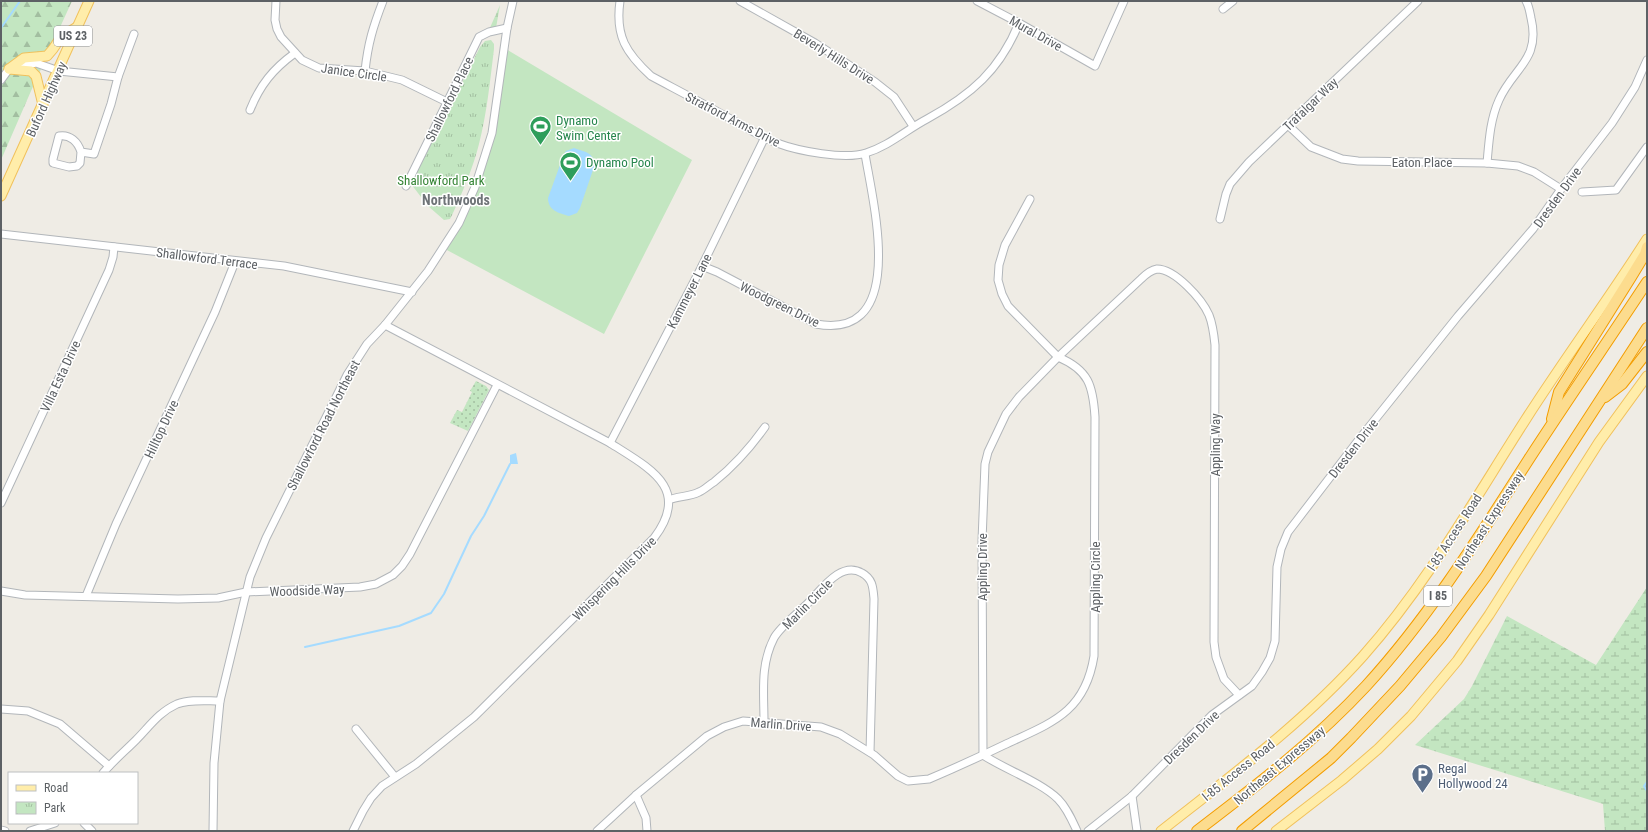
<svg xmlns="http://www.w3.org/2000/svg" width="1648" height="832" viewBox="0 0 1648 832" font-family="'Roboto Condensed',sans-serif">
<defs>
<pattern id="grass-dots" width="8" height="8" patternUnits="userSpaceOnUse"><rect width="8" height="8" fill="#c3e6c1"/><path d="M2 2h.1M6 6h.1" fill="none" stroke="#a2bea0" stroke-width="1.8" stroke-linecap="round"/></pattern>
<pattern id="forest-firs" width="22" height="20" patternUnits="userSpaceOnUse"><rect width="22" height="20" fill="#c3e6c1"/><path d="M5 1l3.5 6h-7zM16 11l3.5 6h-7z" fill="#a2bea0"/></pattern>
<pattern id="wetland-marsh" width="20" height="14" patternUnits="userSpaceOnUse"><rect width="20" height="14" fill="#c3e6c1"/><path d="M1 5h8M5 5V1M11 12h8M15 12V8" fill="none" stroke="#a2bea0"/></pattern>
<pattern id="park-tufts" width="24" height="20" patternUnits="userSpaceOnUse"><rect width="24" height="20" fill="#c3e6c1"/><path d="M3 7l-1-3M5 7V3M7 7l1-3M15 17l-1-3M17 17v-4M19 17l1-3" fill="none" stroke="#a2bea0"/></pattern>
</defs>
<rect width="100%" height="100%" fill="#efece5"/>
<!-- grass -->
<path fill="url(#grass-dots)" d="M476,381L486,386L489,390L468,431L450,423L457,410L462,412L472,392L470,391Z"/>
<!-- forest -->
<path fill="url(#forest-firs)" d="M1,1H72L31,91L1,160Z"/>
<!-- wetland -->
<path fill="url(#wetland-marsh)" d="M1647,587V831H1605L1603,804L1415,745L1464,699L1472,686L1507,616L1596,665Z"/>
<!-- park -->
<g fill="url(#park-tufts)">
<path d="M500,5L496,28L489,30Z"/>
<path d="M491,40L494,44V49C490,81 487,113 479,144C473,168 463,191 453,213L450,219L444,220L428,206L411,184L480,47L485,41Z"/>
</g>
<!-- pitch -->
<path fill="#c3e6c1" d="M501,46L692,160L604,334L445,249L471,193L493,124Z"/>
<!-- water -->
<g fill="#a5dbff">
<path d="M574,148C585,152 596,153 594,167L580,208L577,213L569,216C558,213 548,210 548,198L564,154L566,151Z"/>
<path d="M516,453L518,464H510V455Z"/>
</g>
<g fill="none" stroke-linecap="round" stroke-linejoin="round">
<!-- stream -->
<g stroke="#a5dbff" stroke-width="2">
<path d="M1,28L20,1"/>
<path d="M305,647L399,626L431,613L444,594L471,536L484,516L510,464"/>
<path d="M1647,782L1644,786L1647,791"/>
</g>
<defs>
<g id="minor">
<path d="M276,1L275,20L277,29L281,37L302,60L319,68L365,71L402,80L447,102"/>
<path d="M620,1C615,36 626,53 651,76C679,91 708,106 736,122C749,129 763,138 777,143C798,151 845,160 866,153C889,146 906,130 927,119C971,95 1000,70 1019,23"/>
<path d="M740,1L815,43L875,82L894,97L913,126"/>
<path d="M977,1L1019,23L1095,66L1124,1"/>
<path d="M1223,9L1233,1"/>
<path d="M365,71C368,43 373,27 383,1"/>
<path d="M1,80L9,69L36,63L59,71L118,77L134,34"/>
<path d="M250,110C260,85 273,69 295,53"/>
<path d="M1288,125L1311,147L1342,159L1358,161L1487,163L1518,166L1534,172L1561,189"/>
<path d="M81,152L80,163L77,166L69,167L53,163V159L59,136C70,134 78,142 81,152L94,154L111,104L118,77"/>
<path d="M1487,163C1489,141 1490,120 1499,100C1513,68 1541,60 1531,18C1530,13 1529,6 1526,1"/>
<path d="M406,186L479,37L489,32L507,28"/>
<path d="M1582,192L1616,190L1647,147"/>
<path d="M1220,219L1226,194L1230,184L1249,162L1418,1"/>
<path d="M1,234L284,266L412,292"/>
<path d="M702,266L717,272L816,324C909,341 873,203 865,154"/>
<path d="M610,443L702,266L765,137"/>
<path d="M669,500C678,496 689,497 699,492C704,490 709,485 714,482C734,466 750,448 765,427"/>
<path d="M1,503L109,270L113,257L114,247"/>
<path d="M1,591L25,595L178,599L218,598L246,592L360,587L376,584L393,575L402,566L410,554L497,385"/>
<path d="M86,596L116,524L215,312L235,262"/>
<path d="M1,709L28,711L60,724L109,766"/>
<path d="M764,722C764,693 760,665 774,638C780,627 797,614 806,605C820,592 840,560 862,573C873,579 873,588 874,599L870,752"/>
<path d="M356,729L395,777"/>
<path d="M103,773C113,761 125,751 136,740C149,727 159,712 177,704C190,699 206,701 220,701"/>
<path d="M636,795L646,818L647,831"/>
<path d="M1132,796L1137,831"/>
<path d="M84,823L92,831"/>
<path d="M1,830L5,831"/>
<path d="M30,831L55,823"/>
<path d="M213,831L214,763L220,701L250,577L266,538L347,375L367,344L385,325L428,271L459,223L475,187L492,133L507,28L513,1"/>
<path d="M353,831L363,811L371,798L382,786L416,764L474,717L654,538C692,488 649,468 610,443L385,325"/>
<path d="M597,831L636,795L707,736L724,727L743,721L821,727L840,734L874,755L898,776L908,781L929,779C955,768 979,757 1004,745C1051,723 1085,713 1094,656L1095,417C1093,386 1089,370 1058,357L1008,306L1002,294L998,280L999,265L1005,245L1030,199"/>
<path d="M1077,831C1072,820 1067,808 1058,799C1041,782 1004,769 983,755L982,541L985,464L988,452L1006,414L1019,397L1058,357L1141,279C1145,275 1151,270 1157,269C1175,269 1202,299 1209,315C1213,325 1214,335 1215,345L1214,642L1216,657L1224,679L1239,695"/>
<path d="M1088,831L1132,796L1212,715L1252,686L1262,672L1270,658L1275,641L1277,567L1281,549L1288,532L1357,442L1458,316L1533,229L1561,189L1612,123L1635,87L1647,60"/>
</g>
<g id="major">
<path d="M9,69L24,58L47,56L53,49L61,37L77,27"/>
<path d="M9,69L31,71L36,76L43,105"/>
<path d="M1,196L89,1"/>
<path d="M1161,831C1231,776 1303,723 1363,656C1427,584 1474,500 1526,419C1565,358 1608,300 1647,239"/>
<path d="M1276,831L1342,780L1378,749L1411,716L1457,661L1489,615L1599,442L1647,376"/>
</g>
<g id="highway">
<path d="M1605,397L1622,384L1647,352"/>
<path d="M1552,419L1559,392L1631,277L1645,254L1647,247"/>
<path d="M1197,831C1256,786 1315,741 1366,686C1429,617 1479,537 1529,459C1568,399 1608,341 1647,282"/>
<path d="M1242,831L1331,758L1351,738L1400,686L1441,637L1486,576L1647,328"/>
</g>
</defs>
<!-- minor casing -->
<use href="#minor" stroke="#b2b6ba" stroke-width="9"/>
<!-- major casing -->
<use href="#major" stroke="#f1c15c" stroke-width="11"/>
<!-- highway casing -->
<use href="#highway" stroke="#f39d01" stroke-width="12"/>
<!-- minor -->
<use href="#minor" stroke="#fff" stroke-width="7"/>
<!-- major -->
<use href="#major" stroke="#ffedaa" stroke-width="9"/>
<!-- highway -->
<use href="#highway" stroke="#fcdc8e" stroke-width="10"/>
</g>
<!-- icons -->
<defs>
<symbol id="stadium-pin" viewBox="-11 -11 22 30"><path d="M0 17L-7.5 6A9.5 9.5 0 1 1 7.5 6Z" fill="#2e9e5b" stroke="#fff"/><path d="M0-5a6.5 5 0 1 0 0 10a6.5 5 0 1 0 0-10ZM-3.5-1.8h7v3.6h-7Z" fill="#fff"/></symbol>
<symbol id="parking-pin" viewBox="-11 -11 22 30"><path d="M0 17L-7.5 6A9.5 9.5 0 1 1 7.5 6Z" fill="#5c6f8a" stroke="#fff"/><path d="M-3.5-5.5H1a3.5 3.5 0 0 1 0 7H-1V5.5H-3.5ZM-1-3.4V-.6H.8a1.4 1.4 0 0 0 0-2.8Z" fill="#fff"/></symbol>
</defs>
<g fill-rule="evenodd">
<use href="#stadium-pin" x="528" y="114" width="25" height="34"/>
<use href="#stadium-pin" x="558" y="150" width="25" height="34"/>
<use href="#parking-pin" x="1410" y="762" width="25" height="34"/>
</g>
<g text-anchor="middle" stroke-width="3" stroke-linejoin="round" paint-order="stroke">
<!-- shield labels -->
<g fill="#fff" stroke="#8e9093" stroke-width="1">
<rect x="54" y="26" width="38" height="20" rx="3"/>
<rect x="1424" y="586" width="28" height="20" rx="3"/>
</g>
<g font-size="12" font-weight="bold" fill="#5d6165">
<text x="73" y="40">US 23</text>
<text x="1438" y="600">I 85</text>
</g>
<!-- street labels -->
<g font-size="13" fill="#5d6165" stroke="#fff">
<text transform="translate(1036 33) rotate(29)" y="5">Mural Drive</text>
<text transform="translate(834 56) rotate(32)" y="5">Beverly Hills Drive</text>
<text transform="translate(354 72) rotate(8)" y="5">Janice Circle</text>
<text transform="translate(46 99) rotate(-66)" y="5">Buford Highway</text>
<text transform="translate(449 99) rotate(-64)" y="5">Shallowford Place</text>
<text transform="translate(1310 104) rotate(-44)" y="5">Trafalgar Way</text>
<text transform="translate(733 119) rotate(27)" y="5">Stratford Arms Drive</text>
<text x="1422" y="167">Eaton Place</text>
<text transform="translate(1557 197) rotate(-54)" y="5">Dresden Drive</text>
<text transform="translate(207 258) rotate(7)" y="5">Shallowford Terrace</text>
<text transform="translate(689 291) rotate(-63)" y="5">Kammeyer Lane</text>
<text transform="translate(780 304) rotate(26)" y="5">Woodgreen Drive</text>
<text transform="translate(60 376) rotate(-65)" y="5">Villa Esta Drive</text>
<text transform="translate(323 425) rotate(-63)" y="5">Shallowford Road Northeast</text>
<text transform="translate(161 429) rotate(-65)" y="5">Hilltop Drive</text>
<text transform="translate(1215 445) rotate(-90)" y="5">Appling Way</text>
<text transform="translate(1353 448) rotate(-52)" y="5">Dresden Drive</text>
<text transform="translate(1489 520) rotate(-57)" y="5">Northeast Expressway</text>
<text transform="translate(1454 532) rotate(-57)" y="5">I-85 Access Road</text>
<text transform="translate(982 567) rotate(-90)" y="5">Appling Drive</text>
<text transform="translate(1095 577) rotate(-90)" y="5">Appling Circle</text>
<text transform="translate(614 578) rotate(-45)" y="5">Whispering Hills Drive</text>
<text transform="translate(307 590) rotate(-2)" y="5">Woodside Way</text>
<text transform="translate(807 604) rotate(-45)" y="5">Marlin Circle</text>
<text transform="translate(781 724) rotate(4)" y="5">Marlin Drive</text>
<text transform="translate(1191 737) rotate(-44)" y="5">Dresden Drive</text>
<text transform="translate(1279 765) rotate(-40)" y="5">Northeast Expressway</text>
<text transform="translate(1238 770) rotate(-39)" y="5">I-85 Access Road</text>
</g>
<!-- leisure labels -->
<g font-size="13" fill="#27864d" stroke="#fff" text-anchor="start">
<text x="556" y="125">Dynamo<tspan x="556" dy="15">Swim Center</tspan></text>
<text x="586" y="167">Dynamo Pool</text>
</g>
<!-- park labels -->
<g font-size="13" fill="#358435" stroke="#fff">
<text x="441" y="185">Shallowford Park</text>
</g>
<!-- service labels -->
<g font-size="13" fill="#4e5e75" stroke="#fff" text-anchor="start">
<text x="1438" y="773">Regal<tspan x="1438" dy="15">Hollywood 24</tspan></text>
</g>
<!-- neighbourhood labels -->
<g font-size="14" font-weight="bold" fill="#6e7377" stroke="#fff">
<text x="456" y="205">Northwoods</text>
</g>
</g>
<!-- border -->
<rect width="1648" height="832" fill="none" stroke="#5d6165" stroke-width="4"/>
<!-- legend -->
<rect x="8" y="772" width="130" height="52" fill="#ffffff" stroke="#bec0c1"/>
<rect x="16" y="785" width="20" height="6" fill="#ffedaa" stroke="#bec0c1"/>
<text x="44" y="792" font-size="12" fill="#5d6165">Road</text>
<rect x="16" y="802" width="20" height="12" fill="url(#park-tufts)" stroke="#bec0c1"/>
<text x="44" y="812" font-size="12" fill="#5d6165">Park</text>
</svg>
